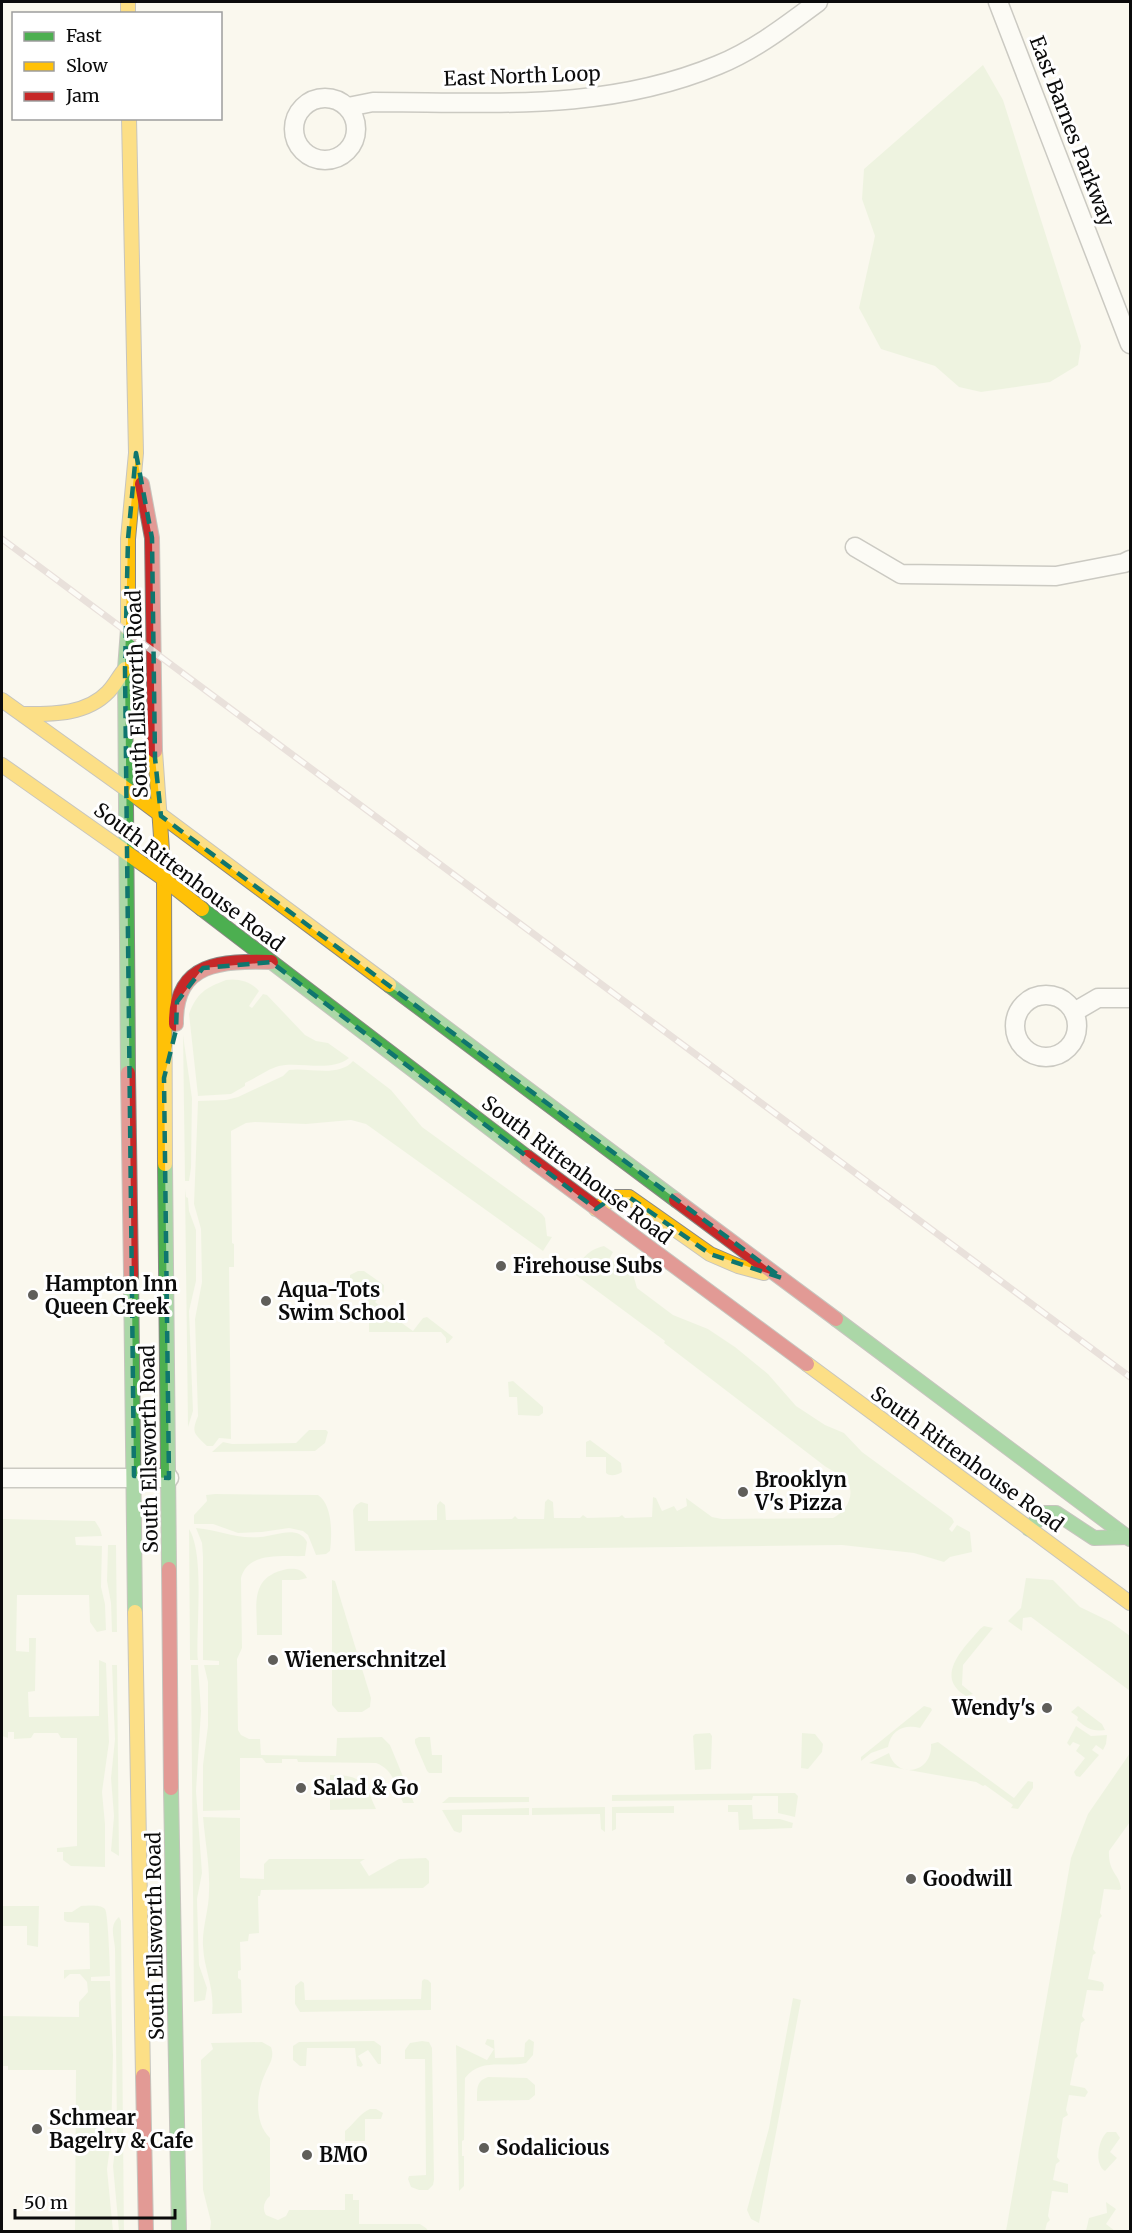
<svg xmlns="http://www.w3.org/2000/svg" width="1132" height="2233" viewBox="0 0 1132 2233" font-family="Merriweather,serif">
<rect width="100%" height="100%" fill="#faf8ee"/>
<!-- green -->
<g fill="#e1eecf">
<path d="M983,65L1003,100L1081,346L1078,365L1050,382L981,392L959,387L935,366L881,349L859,308L875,236L862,199L864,169Z"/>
<path d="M226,980C238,978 252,982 259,991L249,1006L252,1008L263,994L267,995L305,1035L316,1041L328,1043L349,1058C330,1073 300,1061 279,1066C268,1069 256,1078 245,1083V1086L231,1094L198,1096L189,1014C197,993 205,988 226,980Z"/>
<path d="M183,1035L192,1098L191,1168L189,1181H185Z"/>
<path d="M353,1061L391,1090L422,1127L542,1214L545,1218L547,1236L552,1237L543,1251L366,1124L351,1120L306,1124L255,1122L246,1123L231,1131L232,1243L234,1244V1267H229L231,1439L219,1438L213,1446H207C194,1433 191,1433 198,1416L195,1319L202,1282L201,1229L194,1204L198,1101L226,1100L238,1097L283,1076L289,1070C309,1067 338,1078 353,1061Z"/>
<path d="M185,1189L186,1197L188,1198L189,1211L196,1230V1281L189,1311L193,1411L188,1427Z"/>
<path d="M604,1246L613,1252L606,1265L610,1266L617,1256L631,1267L637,1288L673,1315L708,1329L735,1347L768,1374L796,1406L825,1425L844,1433L862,1452L952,1518L954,1522L949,1529L952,1532L957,1525L970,1532L972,1552L950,1557L944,1562L914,1553L842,1545L355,1551L353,1510L356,1505L361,1502L368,1504V1521L437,1520V1505L440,1501L445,1505L446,1520L512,1519L515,1516L518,1519H544L545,1502L548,1499L553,1502L554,1518H580L583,1515L587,1518L619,1517L622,1515L625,1518L652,1517L653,1497L656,1498L662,1511L674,1506L677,1511L687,1506L686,1498L712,1517L722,1519L833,1518C846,1512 856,1495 847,1481C842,1474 829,1470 822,1464L668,1346L664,1343L665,1341L573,1273C582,1259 587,1250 604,1246Z"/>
<path d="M358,1271H364L384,1285V1292L375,1302L394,1318L399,1317V1321L413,1331L423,1318L427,1317L453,1337L448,1343H446V1338L441,1332H369V1305L366,1302L368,1299L367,1282H350V1275Z"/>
<path d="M513,1381L543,1407V1413L539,1416L518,1415L517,1397H509L508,1382Z"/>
<path d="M309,1430H326L328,1432L325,1443L315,1451L212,1452L223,1442L232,1444L296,1443Z"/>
<path d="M590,1440L621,1463L622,1472C618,1475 610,1477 606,1473V1457H586V1442Z"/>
<path d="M215,1494L318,1495C333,1505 332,1535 330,1551L326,1554L316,1555L308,1535L303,1531L289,1528L262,1532L238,1533L213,1524H194V1515L207,1501L206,1495Z"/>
<path d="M2,1519L95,1521L100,1529L102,1536L75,1537L76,1545L102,1546L101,1587L105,1604L106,1630L97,1632L90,1622L89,1595H17L16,1651L29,1652V1638H36L35,1691L28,1692L29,1717L99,1716V1660L106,1663L109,1742L102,1792L105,1824V1867L71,1866L63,1860V1852H57V1848L77,1846V1738H61L58,1733H34L31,1738L14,1739V1732H8V1738L2,1736Z"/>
<path d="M196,1528C221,1530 233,1539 260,1537C275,1536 298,1524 307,1542L305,1556C283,1557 248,1551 241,1578L242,1648L237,1659L238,1730L241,1735L249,1739H260L261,1755L336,1756L337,1738L382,1737L390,1745L414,1803H403C397,1787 393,1769 376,1763L298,1762L297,1759H282V1763H266L262,1758H240V1810L203,1811V1765L208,1726V1682L204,1665H219V1661L203,1660V1557L202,1543Z"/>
<path d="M189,1529C205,1554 196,1628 198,1660H190Z"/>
<path d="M108,1545H116L117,1632H112L111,1603L107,1581Z"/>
<path d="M287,1569C296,1568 303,1569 307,1578L299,1580H282V1635H257C257,1604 249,1577 287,1569Z"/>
<path d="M1026,1578L1053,1580L1080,1607L1111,1622L1130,1636V1691L1031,1617L1023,1618L1022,1631L1008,1621L1021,1608Z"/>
<path d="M332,1580L335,1581L371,1698L370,1707L362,1712H338L332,1705Z"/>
<path d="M984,1626L993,1628L963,1665L962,1685L973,1694L966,1696C933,1676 965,1647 980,1629Z"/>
<path d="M112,1665H117L119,1856L111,1851L114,1816L111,1778L115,1739Z"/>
<path d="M191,1665H198L201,1711L196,1791L202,1873L197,1899L199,1965L207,1988L205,2000L194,2002Z"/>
<path d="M924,1706L931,1708L932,1710L920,1728C904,1724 891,1730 888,1747L871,1753L861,1761V1757Z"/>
<path d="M1078,1706L1102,1724L1105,1730C1092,1732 1087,1728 1077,1720L1078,1717L1071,1712Z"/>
<path d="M1076,1726L1091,1736L1107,1735L1106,1744L1103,1750L1096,1745L1092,1750L1099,1755L1080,1777L1076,1776L1074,1772L1085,1758L1076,1751L1080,1745L1073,1742L1070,1746L1067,1743Z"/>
<path d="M710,1733L712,1736L711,1769L695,1770L693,1736L695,1734Z"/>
<path d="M802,1733L815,1734L823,1744L822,1752L808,1769L801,1768Z"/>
<path d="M419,1737H430L432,1755H442V1773H429L427,1771L415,1743V1739Z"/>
<path d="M938,1742L1014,1798L1028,1781L1033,1782V1788L1018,1809L1011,1808L1013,1805L985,1785L983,1786L976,1782L869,1763L889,1753C897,1780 933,1773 931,1744Z"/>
<path d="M1130,1753V1822L1109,1851C1108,1873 1120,1874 1121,1889L1119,1890L1104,1889L1100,1913L1102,1916L1099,1919L1093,1949L1096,1953L1093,1955L1088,1979L1102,1982L1104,1985L1103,1991L1087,1990L1082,2016L1085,2020L1081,2023L1076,2052L1078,2056L1075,2059L1070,2085L1085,2088L1088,2092L1085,2097L1069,2095L1066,2110L1068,2115L1063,2118L1057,2157L1060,2161L1056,2164L1053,2180L1068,2184V2193L1052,2191L1048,2216L1050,2220L1047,2223L1045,2231H1006L1071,1858L1088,1814Z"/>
<path d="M330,1775C361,1775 364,1781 376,1809L330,1810V1800L343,1799V1783H338L337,1780H330Z"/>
<path d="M795,1793L798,1796L795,1817L778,1813V1796H753L752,1800L612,1801V1795Z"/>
<path d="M449,1797H529V1802L442,1803Z"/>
<path d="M728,1805H752L753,1819H780L793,1823L792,1828L739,1830L738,1812H728Z"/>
<path d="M674,1806V1813H616V1829L612,1831V1807Z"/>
<path d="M605,1807V1832L601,1829L600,1814L532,1815V1808Z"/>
<path d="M529,1808V1815H462V1831L460,1833L454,1831L442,1810Z"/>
<path d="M203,1817L240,1818V1878L264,1879V1864L269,1859H365L360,1862L369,1876L399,1859L426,1858L429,1861V1883L423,1888L261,1890L260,1896H258L259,1933L249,1934L248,1941L240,1942L241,1970L238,1971V1978L241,1980L242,2013L212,2014C215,1987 204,1971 203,1946C202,1927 209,1910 209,1891C210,1866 205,1841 203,1817Z"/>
<path d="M2,1906H39L38,1947L27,1945V1926H2Z"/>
<path d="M81,1906C87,1906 100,1904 105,1909C108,1912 110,1967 110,1976L91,1977V1981H110L113,2055L111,2140L107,2169L113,2231H75L76,2070H8V2066H2V2016L79,2017V2002L88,1992L87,1982L80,1974H70L64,1979V1970L90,1969L89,1923L67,1922L64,1920V1912H72Z"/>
<path d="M119,1917L121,1921L124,2232L119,2231L113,2166L117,2133L115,1948C114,1937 109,1925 119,1917Z"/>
<path d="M424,1979L428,1980L431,1983V2010L300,2012L295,2004V1986L301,1981L304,1983L305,2000L421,1999L422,1981Z"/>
<path d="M793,1998L801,2000L759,2223L751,2219L747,2210L769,2128Z"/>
<path d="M487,2039L494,2040L495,2058L524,2057L525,2043L529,2039L534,2042L533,2055L526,2063C504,2068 481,2057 465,2078L464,2140L462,2141V2156H464V2186L459,2191L456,2045L487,2060L494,2049L485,2044Z"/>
<path d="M374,2041L381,2046V2064H378L368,2050L358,2056L363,2065L361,2067L357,2066L355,2048H307L306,2066H300L293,2060V2046L299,2042Z"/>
<path d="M422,2041L429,2042L432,2048L434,2180L433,2185L428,2190H419L411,2187L408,2179L409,2176L426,2175L425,2059H405V2050L410,2043Z"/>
<path d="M262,2042L271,2047C275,2058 269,2064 265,2074C256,2093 254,2123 270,2138V2196C264,2201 262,2208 266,2215L278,2220L286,2216L289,2210H345V2194H353V2200H359V2224H420L426,2228L428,2231H210L211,2222L203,2190L201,2060L213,2049L211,2043Z"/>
<path d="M488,2077L527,2078L535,2085V2095L529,2100L477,2101C477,2089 476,2081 488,2077Z"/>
<path d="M370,2109H376L383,2113L381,2119H365V2141H345V2131C354,2124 359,2114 370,2109Z"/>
<path d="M1107,2132H1116L1120,2138L1110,2152L1117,2158L1105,2171C1094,2164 1098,2140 1107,2132Z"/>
<path d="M1106,2202L1116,2209L1106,2224L1115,2231H1086L1089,2218L1107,2213Z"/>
</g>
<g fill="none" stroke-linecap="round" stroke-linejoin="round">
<defs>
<g id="street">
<path d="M998,2L1130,344"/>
<circle cx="325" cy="129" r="31"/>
<path d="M348,107L373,102C492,102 605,112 718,65C755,50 787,25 818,2"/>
<path d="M855,547L901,574L1056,576L1124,563L1130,560"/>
<circle cx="1046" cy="1026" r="31"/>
<path d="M1074,1012L1098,998H1130"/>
<path d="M2,1478H169"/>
</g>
<g id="fast">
<path d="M202,909L527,1157"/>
<path d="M389,985L676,1200"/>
<path d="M128,1073L125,669L128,629"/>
<path d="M165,1164L169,1569"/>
<path d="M131,1275L135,1612"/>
<path d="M836,1319L1130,1539"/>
<path d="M1029,1529L1044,1513H1056L1094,1538L1128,1537"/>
<path d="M171,1788L179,2232"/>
</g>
<g id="slow">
<path d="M128,2V14"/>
<path d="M128,629V539L136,453L129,118"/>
<path d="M2,700L126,789L389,985"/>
<path d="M23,714C52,714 86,715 108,692C115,685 119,676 125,669"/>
<path d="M155,751L164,879L165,1164"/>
<path d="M2,765L164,879L202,909"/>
<path d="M596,1209L615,1197H629L710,1254L738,1266L764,1273"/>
<path d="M807,1364L1130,1603"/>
<path d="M135,1612L143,2076"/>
</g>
<g id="jam">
<path d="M142,484L152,538L155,751"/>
<path d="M176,1024C175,961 223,961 271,962"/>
<path d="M128,1073L131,1275"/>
<path d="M527,1157L807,1364"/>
<path d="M676,1200L836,1319"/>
<path d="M169,1569L171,1788"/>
<path d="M143,2076L146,2232"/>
</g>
</defs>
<!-- street casing -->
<use href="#street" stroke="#93928d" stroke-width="21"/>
<!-- fast casing -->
<use href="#fast" stroke="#898884" stroke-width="16"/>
<!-- slow casing -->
<use href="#slow" stroke="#898884" stroke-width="16"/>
<!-- jam casing -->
<use href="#jam" stroke="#898884" stroke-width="16"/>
<!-- street -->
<use href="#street" stroke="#fefefc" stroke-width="18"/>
<!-- fast -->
<use href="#fast" stroke="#4caf50" stroke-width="14"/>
<!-- slow -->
<use href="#slow" stroke="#ffc107" stroke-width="14"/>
<!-- jam -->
<use href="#jam" stroke="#c62828" stroke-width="14"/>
<defs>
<path id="rail" d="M2,539L1130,1377"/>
</defs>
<!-- rail casing -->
<use href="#rail" stroke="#d5c5c4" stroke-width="7"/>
<!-- rail -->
<use href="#rail" stroke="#fff" stroke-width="4.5" stroke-dasharray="14" stroke-linecap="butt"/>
</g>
<!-- marked area -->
<path d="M0 0H1132V2233H0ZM136,453L152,538L155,758L161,816L782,1278L710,1254L629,1197L612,1198L596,1209L271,962L203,968L177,1002L176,1030L164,1078L169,1478L134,1476L125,669L128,539Z" fill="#faf8ee" fill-opacity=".55" fill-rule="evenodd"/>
<path fill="none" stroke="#0f766e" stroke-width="4.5" stroke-dasharray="12 8" stroke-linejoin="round" d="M136,453L152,538L155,758L161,816L782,1278L710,1254L629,1197L612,1198L596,1209L271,962L203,968L177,1002L176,1030L164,1078L169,1478L134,1476L125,669L128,539Z"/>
<!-- markers -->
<g fill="#5f5e5a" stroke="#fff" stroke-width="2">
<circle cx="501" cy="1266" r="6"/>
<circle cx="33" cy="1295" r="6"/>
<circle cx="266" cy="1301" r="6"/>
<circle cx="743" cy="1492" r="6"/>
<circle cx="273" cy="1660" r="6"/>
<circle cx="1047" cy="1708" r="6"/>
<circle cx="301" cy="1788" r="6"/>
<circle cx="911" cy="1879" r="6"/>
<circle cx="37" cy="2129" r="6"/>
<circle cx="484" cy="2148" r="6"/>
<circle cx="307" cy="2155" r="6"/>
</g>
<g text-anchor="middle" stroke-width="6" stroke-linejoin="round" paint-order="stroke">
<!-- street labels -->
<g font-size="20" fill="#0b0b0b" stroke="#fff">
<text transform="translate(522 76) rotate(-2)" y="7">East North Loop</text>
<text transform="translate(1072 131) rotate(69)" y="7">East Barnes Parkway</text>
<text transform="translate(137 694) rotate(-92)" y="7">South Ellsworth Road</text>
<text transform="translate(189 877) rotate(37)" y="7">South Rittenhouse Road</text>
<text transform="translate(577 1170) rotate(37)" y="7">South Rittenhouse Road</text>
<text transform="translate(149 1449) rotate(-91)" y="7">South Ellsworth Road</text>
<text transform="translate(967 1459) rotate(36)" y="7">South Rittenhouse Road</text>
<text transform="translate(155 1936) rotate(-91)" y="7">South Ellsworth Road</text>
</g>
<!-- poi labels -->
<g font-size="20" font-weight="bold" fill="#0b0b0b" stroke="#fff" text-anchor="start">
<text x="513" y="1273">Firehouse Subs</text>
<text x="45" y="1291">Hampton Inn<tspan x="45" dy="23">Queen Creek</tspan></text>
<text x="278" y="1297">Aqua-Tots<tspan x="278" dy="23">Swim School</tspan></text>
<text x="755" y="1487">Brooklyn<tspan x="755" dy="23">V's Pizza</tspan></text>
<text x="285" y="1667">Wienerschnitzel</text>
<text x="1035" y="1715" text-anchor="end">Wendy's</text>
<text x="313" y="1795">Salad &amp; Go</text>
<text x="923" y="1886">Goodwill</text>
<text x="49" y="2125">Schmear<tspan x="49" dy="23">Bagelry &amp; Cafe</tspan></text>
<text x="496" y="2155">Sodalicious</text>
<text x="319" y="2162">BMO</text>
</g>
</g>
<!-- border -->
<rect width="1132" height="2233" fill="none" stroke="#0b0b0b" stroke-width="6"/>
<!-- legend -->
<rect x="12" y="12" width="210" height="108" fill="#ffffff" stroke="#9d9d9d" stroke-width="1.5"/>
<rect x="24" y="32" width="30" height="9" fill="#4caf50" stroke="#9d9d9d" stroke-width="1.5"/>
<text x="66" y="42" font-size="18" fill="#0b0b0b">Fast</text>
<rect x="24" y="62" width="30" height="9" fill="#ffc107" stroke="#9d9d9d" stroke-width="1.5"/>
<text x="66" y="72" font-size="18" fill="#0b0b0b">Slow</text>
<rect x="24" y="92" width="30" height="9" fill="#c62828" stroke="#9d9d9d" stroke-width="1.5"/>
<text x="66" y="102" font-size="18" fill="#0b0b0b">Jam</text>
<!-- scale -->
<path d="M15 2209v9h160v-9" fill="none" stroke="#0b0b0b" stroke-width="3"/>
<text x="24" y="2209" font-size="18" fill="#0b0b0b" stroke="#ffffff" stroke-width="4.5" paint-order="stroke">50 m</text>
</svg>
